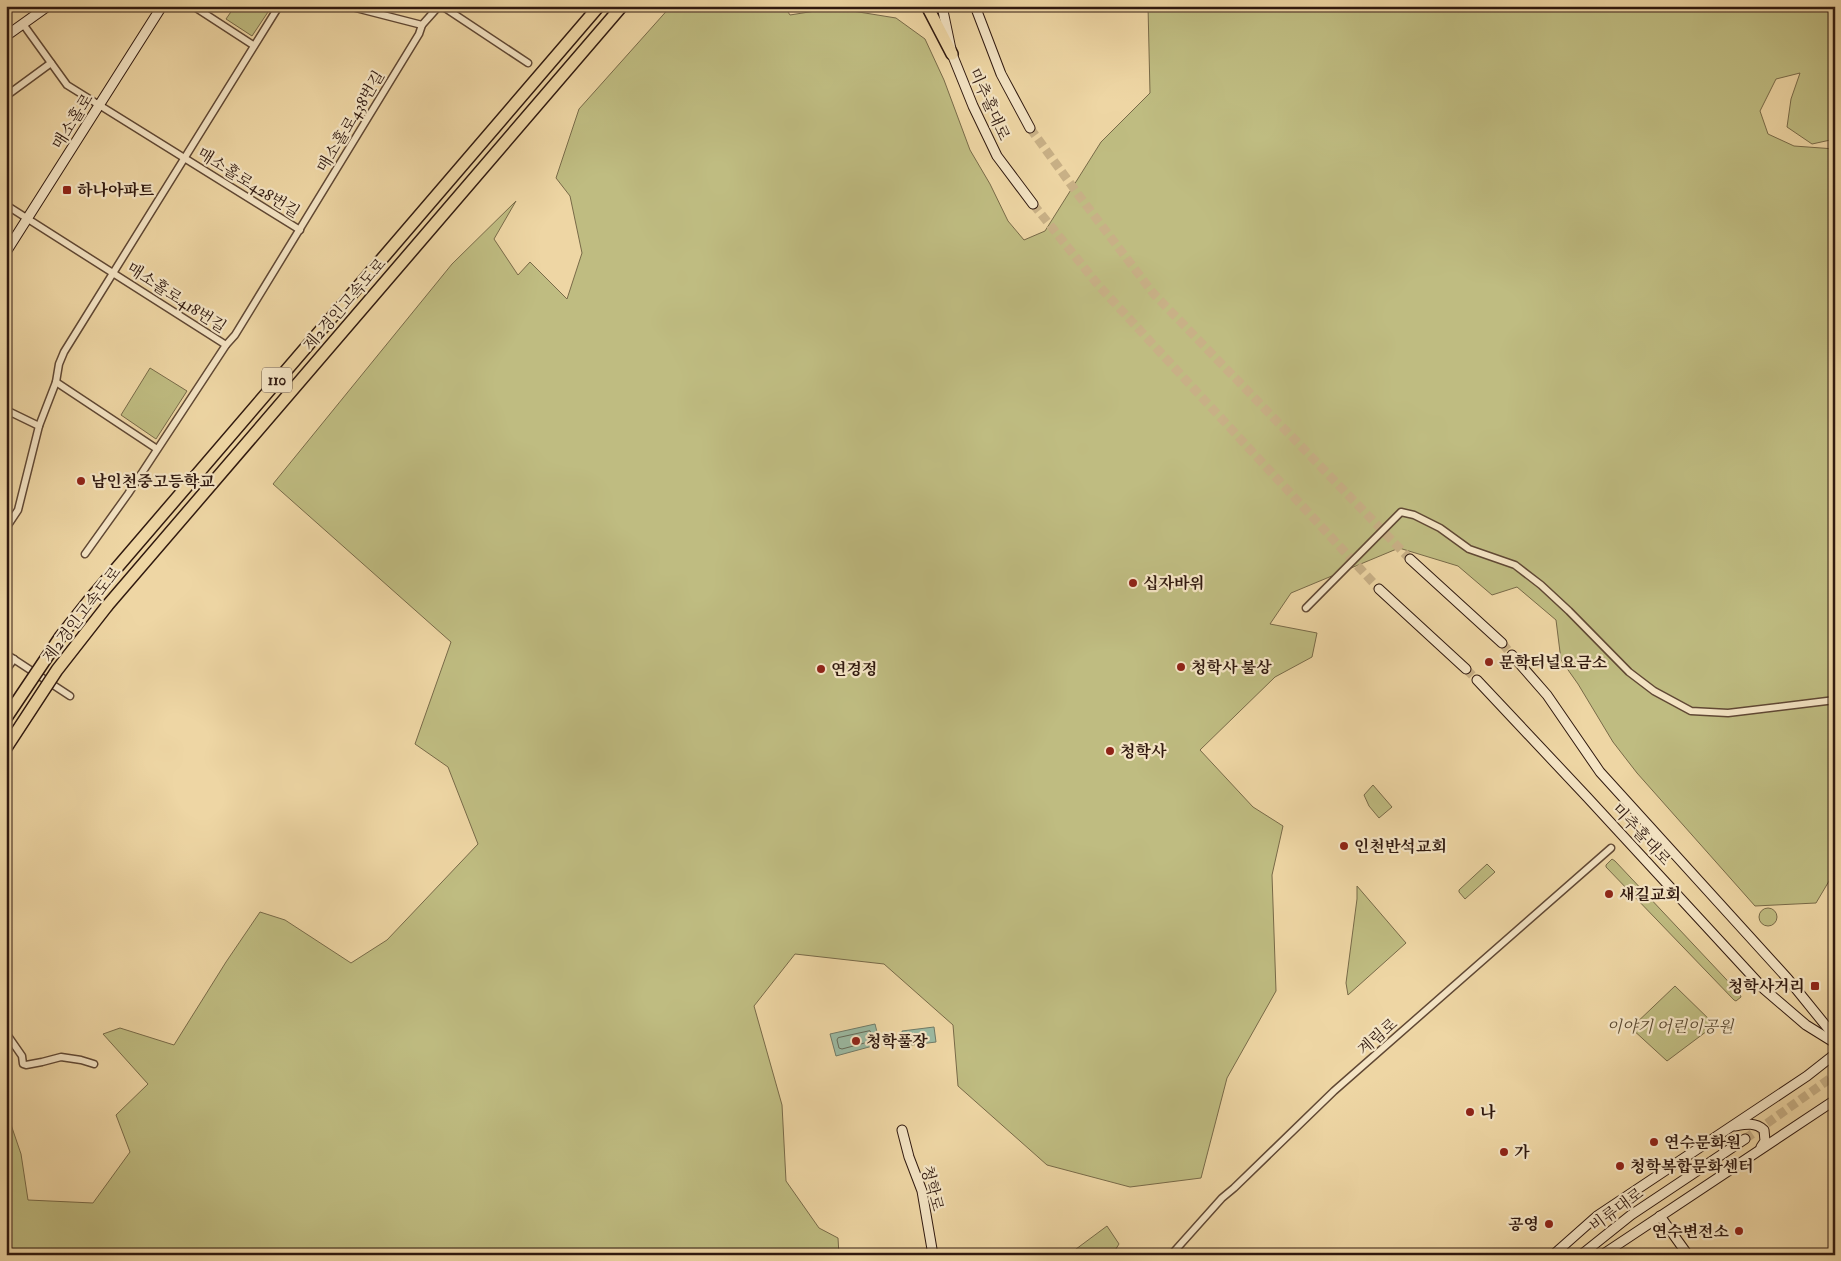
<svg xmlns="http://www.w3.org/2000/svg" width="1841" height="1261" viewBox="0 0 1841 1261" font-family="'IM FELL Double Pica','Noto Serif KR',serif">
<rect width="100%" height="100%" fill="#eed6a4"/>
<filter id="stains"><feTurbulence type="fractalNoise" baseFrequency=".004" numOctaves="4"/><feColorMatrix values="0 0 0 0 .2 0 0 0 0 .09 0 0 0 0 .02 0 0 0 .5 -.17"/></filter>
<radialGradient id="worn" r=".72"><stop offset=".6" stop-color="#630" stop-opacity="0"/><stop offset="1" stop-color="#630" stop-opacity=".3"/></radialGradient>
<!-- green -->
<g fill="#bfbc81" stroke="#786a48">
<path d="M235,6H272L252,36L226,19Z"/>
<path d="M671,6H784L790,15L834,8L896,18L925,39L944,80L970,150L990,184L1008,221L1024,240L1045,231L1101,142L1150,93L1148,6H1835V139L1812,144L1787,127L1791,99L1800,73L1776,79L1760,111L1768,134L1794,146L1835,149V871L1816,903L1755,906L1637,773L1613,742L1578,684L1561,660L1556,620L1517,587L1492,595L1458,566L1399,548L1291,593L1270,624L1317,633L1312,657L1275,677L1200,750L1253,807L1283,826L1272,875L1276,991L1227,1078L1201,1178L1130,1187L1047,1165L958,1086L953,1025L884,964L795,954L754,1006L782,1105L786,1181L819,1228L838,1238L839,1255H523L516,1251V1255H6V1110L21,1154L28,1200L93,1203L130,1152L116,1115L148,1084L103,1034L120,1028L174,1045L226,962L260,912L285,920L351,963L387,940L478,844L448,767L415,744L451,642L273,484L452,264L516,201L494,239L518,275L530,262L567,299L582,253L570,196L556,178L579,109Z"/>
<path d="M150,368L187,391L156,439L121,415Z"/>
<path d="M1373,785L1392,807L1379,818L1369,806L1364,795Z"/>
<path d="M1612,859L1615,861L1740,994L1741,997L1736,1001L1734,1000L1606,867V865Z"/>
<path d="M1487,864L1495,872L1465,899L1459,892V890Z"/>
<path d="M1357,886L1406,943L1348,995L1346,983L1357,899Z"/>
<circle cx="1768" cy="917" r="9"/>
<path d="M1675,986L1715,1025L1667,1061L1631,1028Z"/>
<path d="M1107,1226L1119,1244L1112,1255H1068Z"/>
</g>
<!-- water -->
<g fill="#9bbaa2" stroke="#707a67">
<path d="M875,1024L880,1044L836,1056L830,1034Z"/>
<path d="M934,1027L936,1042L904,1046L902,1031Z"/>
</g>
<g fill="none" stroke-linecap="round" stroke-linejoin="round">
<!-- shore -->
<path stroke="#666a58" stroke-width="1" d="M870,1031L873,1038L872,1041L842,1049L839,1048L837,1040L838,1038Z"/>
<!-- secondary-tunnel -->
<g stroke="#c8b086" stroke-width="9" stroke-dasharray="9 4.5" stroke-linecap="butt">
<path d="M1030,128L1080,197L1153,293L1410,559"/>
<path d="M1033,204L1099,286L1379,589"/>
<path d="M1502,643L1512,655"/>
<path d="M1466,669L1477,680"/>
<path d="M1745,1139L1835,1075"/>
</g>
<defs>
<g id="street">
<path d="M193,6L253,45"/>
<path d="M348,6L422,25L439,6"/>
<path d="M442,6L528,63"/>
<path d="M23,24L67,85L300,230"/>
<path d="M6,96L51,63"/>
<path d="M6,205L226,345"/>
<path d="M56,382L157,449"/>
<path d="M6,410L39,426"/>
<path d="M6,528L18,510L39,426L56,382L59,364L64,352L279,6"/>
<path d="M85,554L128,494L226,345L235,335L419,34L422,25"/>
<path d="M1306,608L1401,512L1414,515L1440,528L1469,549L1515,565L1541,585L1569,611L1629,672L1654,691L1691,711L1728,713L1835,700"/>
<path d="M6,654L70,696"/>
<path d="M6,670L14,659"/>
<path d="M6,1033L22,1056L23,1064L26,1065L42,1062L61,1057L81,1060L94,1064"/>
<path d="M1171,1255L1222,1198L1234,1188L1334,1091L1611,848"/>
</g>
<g id="secondary">
<path d="M942,6L952,54L973,106L997,156L1033,204"/>
<path d="M975,6L1001,74L1030,128"/>
<path d="M6,36L48,6"/>
<path d="M6,252L162,6"/>
<path d="M1410,559L1502,643"/>
<path d="M1379,589L1466,669"/>
<path d="M1512,655L1547,695L1600,772L1788,979L1835,1037"/>
<path d="M1477,680L1587,797L1764,989L1806,1025L1835,1043"/>
<path d="M1735,1126C1746,1124 1755,1122 1764,1130L1765,1141L1761,1147"/>
<path d="M902,1130L909,1157L922,1191L933,1255"/>
<path d="M1660,1216L1688,1255"/>
<path d="M1553,1255L1597,1216L1807,1076L1835,1054"/>
<path d="M1581,1255L1631,1215L1745,1139"/>
<path d="M1602,1255L1835,1100"/>
</g>
<g id="highway">
<path d="M927,6L952,54"/>
<path d="M91,598L599,6"/>
<path d="M107,606L622,6"/>
</g>
</defs>
<!-- street casing -->
<use href="#street" stroke="#604834" stroke-width="9"/>
<!-- secondary casing -->
<use href="#secondary" stroke="#30190f" stroke-width="11"/>
<!-- highway casing -->
<use href="#highway" stroke="#30190f" stroke-width="14"/>
<!-- street -->
<use href="#street" stroke="#f4e4c4" stroke-width="6"/>
<!-- secondary -->
<use href="#secondary" stroke="#f4e4c4" stroke-width="9"/>
<!-- highway -->
<use href="#highway" stroke="#eed6a4" stroke-width="11"/>
<defs>
<g id="highway-bridge">
<path d="M6,718L61,636L91,598"/>
<path d="M6,748L57,670L107,606"/>
</g>
</defs>
<!-- highway-bridge casing -->
<use href="#highway-bridge" stroke="#30190f" stroke-width="14" stroke-linecap="butt"/>
<!-- highway-bridge -->
<use href="#highway-bridge" stroke="#eed6a4" stroke-width="11"/>
</g>
<!-- markers -->
<g fill="#8f2418" stroke="#f4e4c4" stroke-width="2">
<rect x="62" y="185" width="10" height="10" rx="2.5"/>
<circle cx="81" cy="481" r="5"/>
<circle cx="1133" cy="583" r="5"/>
<circle cx="1489" cy="662" r="5"/>
<circle cx="1181" cy="667" r="5"/>
<circle cx="821" cy="669" r="5"/>
<circle cx="1110" cy="751" r="5"/>
<circle cx="1344" cy="846" r="5"/>
<circle cx="1609" cy="894" r="5"/>
<rect x="1810" y="981" width="10" height="10" rx="2.5"/>
<circle cx="856" cy="1041" r="5"/>
<circle cx="1470" cy="1112" r="5"/>
<circle cx="1654" cy="1142" r="5"/>
<circle cx="1504" cy="1152" r="5"/>
<circle cx="1620" cy="1166" r="5"/>
<circle cx="1549" cy="1224" r="5"/>
<circle cx="1739" cy="1231" r="5"/>
</g>
<g text-anchor="middle" stroke-width="4.5" stroke-linejoin="round" paint-order="stroke">
<!-- shield labels -->
<rect fill="#f4e4c4" stroke="#6b5645" stroke-width="1" x="262" y="367.5" width="30" height="25" rx="4"/>
<g font-size="15" font-weight="bold" fill="#30190f">
<text x="277" y="385">110</text>
</g>
<!-- street labels -->
<g font-size="16" fill="#30190f" stroke="#f4e4c4">
<text transform="translate(990 104) rotate(66)" y="6">미추홀대로</text>
<text transform="translate(72 121) rotate(-58)" y="6">매소홀로</text>
<text transform="translate(350 121) rotate(-59)" y="6">매소홀로438번길</text>
<text transform="translate(249 182) rotate(32)" y="6">매소홀로428번길</text>
<text transform="translate(177 297) rotate(33)" y="6">매소홀로418번길</text>
<text transform="translate(344 304) rotate(-49)" y="6">제2경인고속도로</text>
<text transform="translate(81 614) rotate(-52)" y="6">제2경인고속도로</text>
<text transform="translate(1642 834) rotate(47)" y="6">미추홀대로</text>
<text transform="translate(1377 1036) rotate(-41)" y="6">계림로</text>
<text transform="translate(933 1188) rotate(75)" y="6">청학로</text>
<text transform="translate(1616 1209) rotate(-36)" y="6">비류대로</text>
</g>
<!-- poi labels -->
<g font-size="16" font-weight="bold" fill="#30190f" stroke="#f4e4c4" text-anchor="start">
<text x="77" y="196">하나아파트</text>
<text x="91" y="487">남인천중고등학교</text>
<text x="1143" y="589">십자바위</text>
<text x="1499" y="668">문학터널요금소</text>
<text x="1191" y="673">청학사 불상</text>
<text x="831" y="675">연경정</text>
<text x="1120" y="757">청학사</text>
<text x="1354" y="852">인천반석교회</text>
<text x="1619" y="900">새길교회</text>
<text x="1805" y="992" text-anchor="end">청학사거리</text>
<text x="866" y="1047">청학풀장</text>
<text x="1480" y="1118">나</text>
<text x="1664" y="1148">연수문화원</text>
<text x="1514" y="1158">가</text>
<text x="1630" y="1172">청학복합문화센터</text>
<text x="1539" y="1230" text-anchor="end">공영</text>
<text x="1729" y="1237" text-anchor="end">연수변전소</text>
</g>
<!-- park labels -->
<g font-size="16" font-style="italic" fill="#5b4a31" stroke="#f4e4c4">
<text x="1670" y="1032">이야기 어린이공원</text>
</g>
</g>
<!-- margin -->
<rect width="1841" height="1261" fill="none" stroke="#eed6a4" stroke-width="25"/>
<rect x="8" y="8" width="1826" height="1246" fill="none" stroke="#30190f" stroke-width="2.5"/>
<rect x="12" y="12" width="1816" height="1236" fill="none" stroke="#30190f"/>
<rect width="100%" height="100%" filter="url(#stains)"/>
<rect width="100%" height="100%" fill="url(#worn)"/>
</svg>
